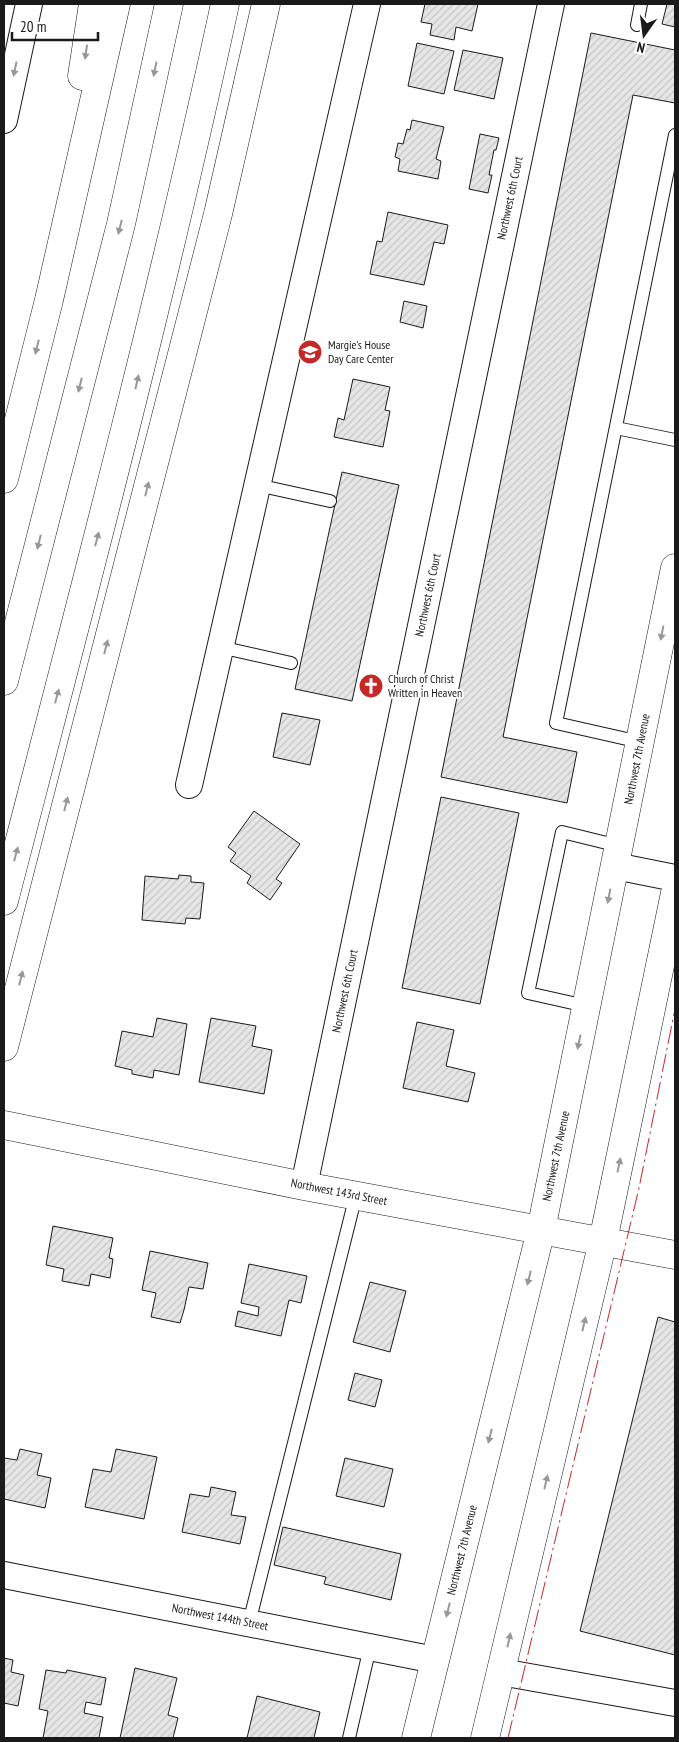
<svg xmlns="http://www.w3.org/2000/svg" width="679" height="1742" viewBox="0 0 679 1742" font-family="'PT Sans Narrow',sans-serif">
<defs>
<pattern id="building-hatch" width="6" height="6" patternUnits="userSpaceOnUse" patternTransform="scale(1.25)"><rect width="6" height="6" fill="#e6e6e6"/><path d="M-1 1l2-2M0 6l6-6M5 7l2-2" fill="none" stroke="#c5c5c5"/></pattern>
</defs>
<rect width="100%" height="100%" fill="#fff"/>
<!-- building -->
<g fill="url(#building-hatch)" stroke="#1a1a1a">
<path d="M425,4H478L472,31L456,27L454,40L430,35L432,24L421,22Z"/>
<path d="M667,4H675V27L662,24Z"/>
<path d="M591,33L675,50V103L633,95L503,737L577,752L567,803L441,777Z"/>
<path d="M417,43L454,51L444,94L408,86Z"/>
<path d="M463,50L503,58L494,99L454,90Z"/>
<path d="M412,120L444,127L436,159L441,161L438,179L398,171L400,159L395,157L398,143L403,144L407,129L410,130Z"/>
<path d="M480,134L499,138L496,150H494L489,175H492L488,193L469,189Z"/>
<path d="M388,212L448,225L444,244L434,242L424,285L370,274L377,241L382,242Z"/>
<path d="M404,301L427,306L423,328L400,322Z"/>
<path d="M353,379L390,387L385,410L390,411L383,447L334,437L338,418L344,420Z"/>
<path d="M342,472L399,485L352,701L295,689Z"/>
<path d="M282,713L320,720L310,765L273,757Z"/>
<path d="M441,797L519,813L480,1004L402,988Z"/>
<path d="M254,811L300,844L276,879L282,883L270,900L247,883L251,876L230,861L236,853L228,847Z"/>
<path d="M179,875L191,876V882L204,883L200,919L186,918L185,924L142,920L145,876L178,879Z"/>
<path d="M157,1018L187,1024L179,1075L154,1070L153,1078L132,1074V1070L115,1066L122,1031L153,1037Z"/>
<path d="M211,1018L256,1026L252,1046L272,1050L264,1094L199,1082Z"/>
<path d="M417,1022L454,1030L446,1066L475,1073L468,1102L403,1088Z"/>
<path d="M53,1226L113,1238L109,1258L113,1259L110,1278L91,1274L89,1286L62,1281L64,1269L46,1265Z"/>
<path d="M150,1251L208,1263L203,1289L189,1287L184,1310L180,1323L151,1317L156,1293L142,1290Z"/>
<path d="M249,1264L307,1276L301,1303L289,1300L281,1336L235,1326L238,1311L258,1316L259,1307L241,1303Z"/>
<path d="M370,1282L406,1291L390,1352L353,1342Z"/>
<path d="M658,1317L675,1322V1655L580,1631Z"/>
<path d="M355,1373L382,1380L375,1407L348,1400Z"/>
<path d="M20,1449L42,1454L37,1475L51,1478L45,1508L4,1499V1458L17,1460Z"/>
<path d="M116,1449L157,1457L144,1519L85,1507L93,1469L111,1472Z"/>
<path d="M345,1458L393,1469L384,1507L336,1496Z"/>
<path d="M211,1487L236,1492L231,1515L246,1517L240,1544L182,1532L190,1494L209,1497Z"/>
<path d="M283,1527L401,1554L391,1600L324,1584L326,1577L274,1565Z"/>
<path d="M4,1658L13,1660L11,1672L24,1675L18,1706L4,1703Z"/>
<path d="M135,1668L177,1678L168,1715L178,1718L173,1738H120Z"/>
<path d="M46,1670L66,1673L67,1670L106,1678L101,1705L86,1702L84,1713L103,1717L99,1738H43L48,1711L39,1709Z"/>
<path d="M257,1696L320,1712L314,1738H247Z"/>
</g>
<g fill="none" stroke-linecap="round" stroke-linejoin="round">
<defs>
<g id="service">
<path d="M637,25L641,4"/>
<path d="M616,428L675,440"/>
<path d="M257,485L330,501"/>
<path d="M220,647L291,663"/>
<path d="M640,742L556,723L675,135"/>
<path d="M586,1006L528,993L562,832L619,846"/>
<path d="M249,1623L356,1195"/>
<path d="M349,1738L370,1647"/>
</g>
<g id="minor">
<path d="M4,120L29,4"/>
<path d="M189,785L367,4"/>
<path d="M615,866L675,878"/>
<path d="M304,1186L551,4"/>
<path d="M4,1575L435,1660"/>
<path d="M501,1672L675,1703"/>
</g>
<path id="tertiary" d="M4,1125L304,1186L675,1255"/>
<g id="primary">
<path d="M416,1738L541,1230L675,568"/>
<path d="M485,1738L603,1241L675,893"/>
</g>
<g id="motorway">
<path d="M82,76L93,4"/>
<path d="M4,479L49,300L116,4"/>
<path d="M4,681L121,224L169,4"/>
<path d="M4,901C81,603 160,305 225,4"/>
<path d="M4,1047L218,214L266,4"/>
</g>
</defs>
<!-- service casing -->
<use href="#service" stroke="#1a1a1a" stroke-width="14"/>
<!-- minor casing -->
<use href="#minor" stroke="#1a1a1a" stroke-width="28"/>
<!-- tertiary casing -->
<use href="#tertiary" stroke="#1a1a1a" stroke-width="29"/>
<!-- primary casing -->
<use href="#primary" stroke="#1a1a1a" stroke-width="29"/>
<!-- motorway casing -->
<use href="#motorway" stroke="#1a1a1a" stroke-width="29"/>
<!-- service -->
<use href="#service" stroke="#fff" stroke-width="12"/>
<!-- minor -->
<use href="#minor" stroke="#fff" stroke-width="26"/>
<!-- tertiary -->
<use href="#tertiary" stroke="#fff" stroke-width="28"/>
<!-- primary -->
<use href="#primary" stroke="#fff" stroke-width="28"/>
<!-- motorway -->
<use href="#motorway" stroke="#fff" stroke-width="28"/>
<!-- power -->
<path stroke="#c62828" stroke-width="1" stroke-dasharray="18 4 2.5 4" stroke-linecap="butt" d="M508,1738L639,1188L675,1009"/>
</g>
<!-- one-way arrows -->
<defs><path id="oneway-solid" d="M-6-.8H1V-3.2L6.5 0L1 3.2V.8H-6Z" transform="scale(1.25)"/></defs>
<g fill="#989898">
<use href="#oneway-solid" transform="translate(86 52) rotate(98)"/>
<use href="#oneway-solid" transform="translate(15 69) rotate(102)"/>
<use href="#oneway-solid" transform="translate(155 69) rotate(102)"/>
<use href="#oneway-solid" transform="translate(120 227) rotate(104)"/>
<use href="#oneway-solid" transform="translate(37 347) rotate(104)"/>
<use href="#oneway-solid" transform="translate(137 382) rotate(-77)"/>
<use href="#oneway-solid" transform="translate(80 385) rotate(104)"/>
<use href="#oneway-solid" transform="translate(147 489) rotate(-76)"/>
<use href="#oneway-solid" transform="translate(97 539) rotate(-75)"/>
<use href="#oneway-solid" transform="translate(39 542) rotate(104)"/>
<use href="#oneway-solid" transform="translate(662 633) rotate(101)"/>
<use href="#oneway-solid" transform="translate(106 647) rotate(-76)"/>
<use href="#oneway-solid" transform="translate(57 696) rotate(-75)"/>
<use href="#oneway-solid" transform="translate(66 804) rotate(-76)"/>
<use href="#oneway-solid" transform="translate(16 854) rotate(-75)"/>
<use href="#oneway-solid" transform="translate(609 896) rotate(101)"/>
<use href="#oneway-solid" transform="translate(21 978) rotate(-76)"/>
<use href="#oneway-solid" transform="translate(579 1042) rotate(102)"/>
<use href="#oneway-solid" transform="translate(619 1165) rotate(-78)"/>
<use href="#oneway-solid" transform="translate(529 1278) rotate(104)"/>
<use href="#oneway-solid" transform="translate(584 1324) rotate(-77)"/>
<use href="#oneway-solid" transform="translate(490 1436) rotate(104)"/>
<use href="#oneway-solid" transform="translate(546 1482) rotate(-77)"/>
<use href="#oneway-solid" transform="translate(448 1610) rotate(104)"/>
<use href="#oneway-solid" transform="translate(509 1640) rotate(-77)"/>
</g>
<!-- icons -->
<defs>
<symbol id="school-disc" viewBox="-11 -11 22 22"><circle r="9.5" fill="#c62828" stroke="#fff"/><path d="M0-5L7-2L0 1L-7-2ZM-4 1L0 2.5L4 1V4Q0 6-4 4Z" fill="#fff"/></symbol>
<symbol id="church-disc" viewBox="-11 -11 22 22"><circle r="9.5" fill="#c62828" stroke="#fff"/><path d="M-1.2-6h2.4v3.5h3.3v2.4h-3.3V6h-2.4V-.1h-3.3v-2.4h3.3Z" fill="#fff"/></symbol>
</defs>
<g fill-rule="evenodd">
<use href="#school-disc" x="296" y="338" width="28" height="28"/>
<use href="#church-disc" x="357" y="672" width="28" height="28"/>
</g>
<g text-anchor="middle" stroke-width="4" stroke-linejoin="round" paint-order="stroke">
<!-- street labels -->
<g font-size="12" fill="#1a1a1a" stroke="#fff">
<text transform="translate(510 198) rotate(-78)" y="4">Northwest 6th Court</text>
<text transform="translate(428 595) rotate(-78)" y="4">Northwest 6th Court</text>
<text transform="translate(637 759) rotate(-79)" y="4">Northwest 7th Avenue</text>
<text transform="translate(345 991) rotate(-78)" y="4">Northwest 6th Court</text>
<text transform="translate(556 1156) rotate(-78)" y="4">Northwest 7th Avenue</text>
<text transform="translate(339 1192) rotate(11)" y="4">Northwest 143rd Street</text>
<text transform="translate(462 1550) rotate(-76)" y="4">Northwest 7th Avenue</text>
<text transform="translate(220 1617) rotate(11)" y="4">Northwest 144th Street</text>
</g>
<!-- poi labels -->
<g font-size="12" fill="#1a1a1a" stroke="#fff" text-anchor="start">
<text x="328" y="349">Margie's House<tspan x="328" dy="14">Day Care Center</tspan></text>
<text x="388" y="683">Church of Christ<tspan x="388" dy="14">Written in Heaven</tspan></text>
</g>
</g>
<!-- border -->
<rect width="679" height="1742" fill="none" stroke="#1a1a1a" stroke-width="10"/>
<!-- north arrow -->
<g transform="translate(644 35) rotate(194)" stroke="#ffffff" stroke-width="4" paint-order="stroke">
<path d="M0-4L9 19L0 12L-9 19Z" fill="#1a1a1a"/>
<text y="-8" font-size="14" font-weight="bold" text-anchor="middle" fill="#1a1a1a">N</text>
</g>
<!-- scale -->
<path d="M12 32v8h86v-8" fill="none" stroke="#1a1a1a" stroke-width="2.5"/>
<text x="20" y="32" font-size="15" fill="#1a1a1a" stroke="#ffffff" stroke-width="4" paint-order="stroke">20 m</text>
</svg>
